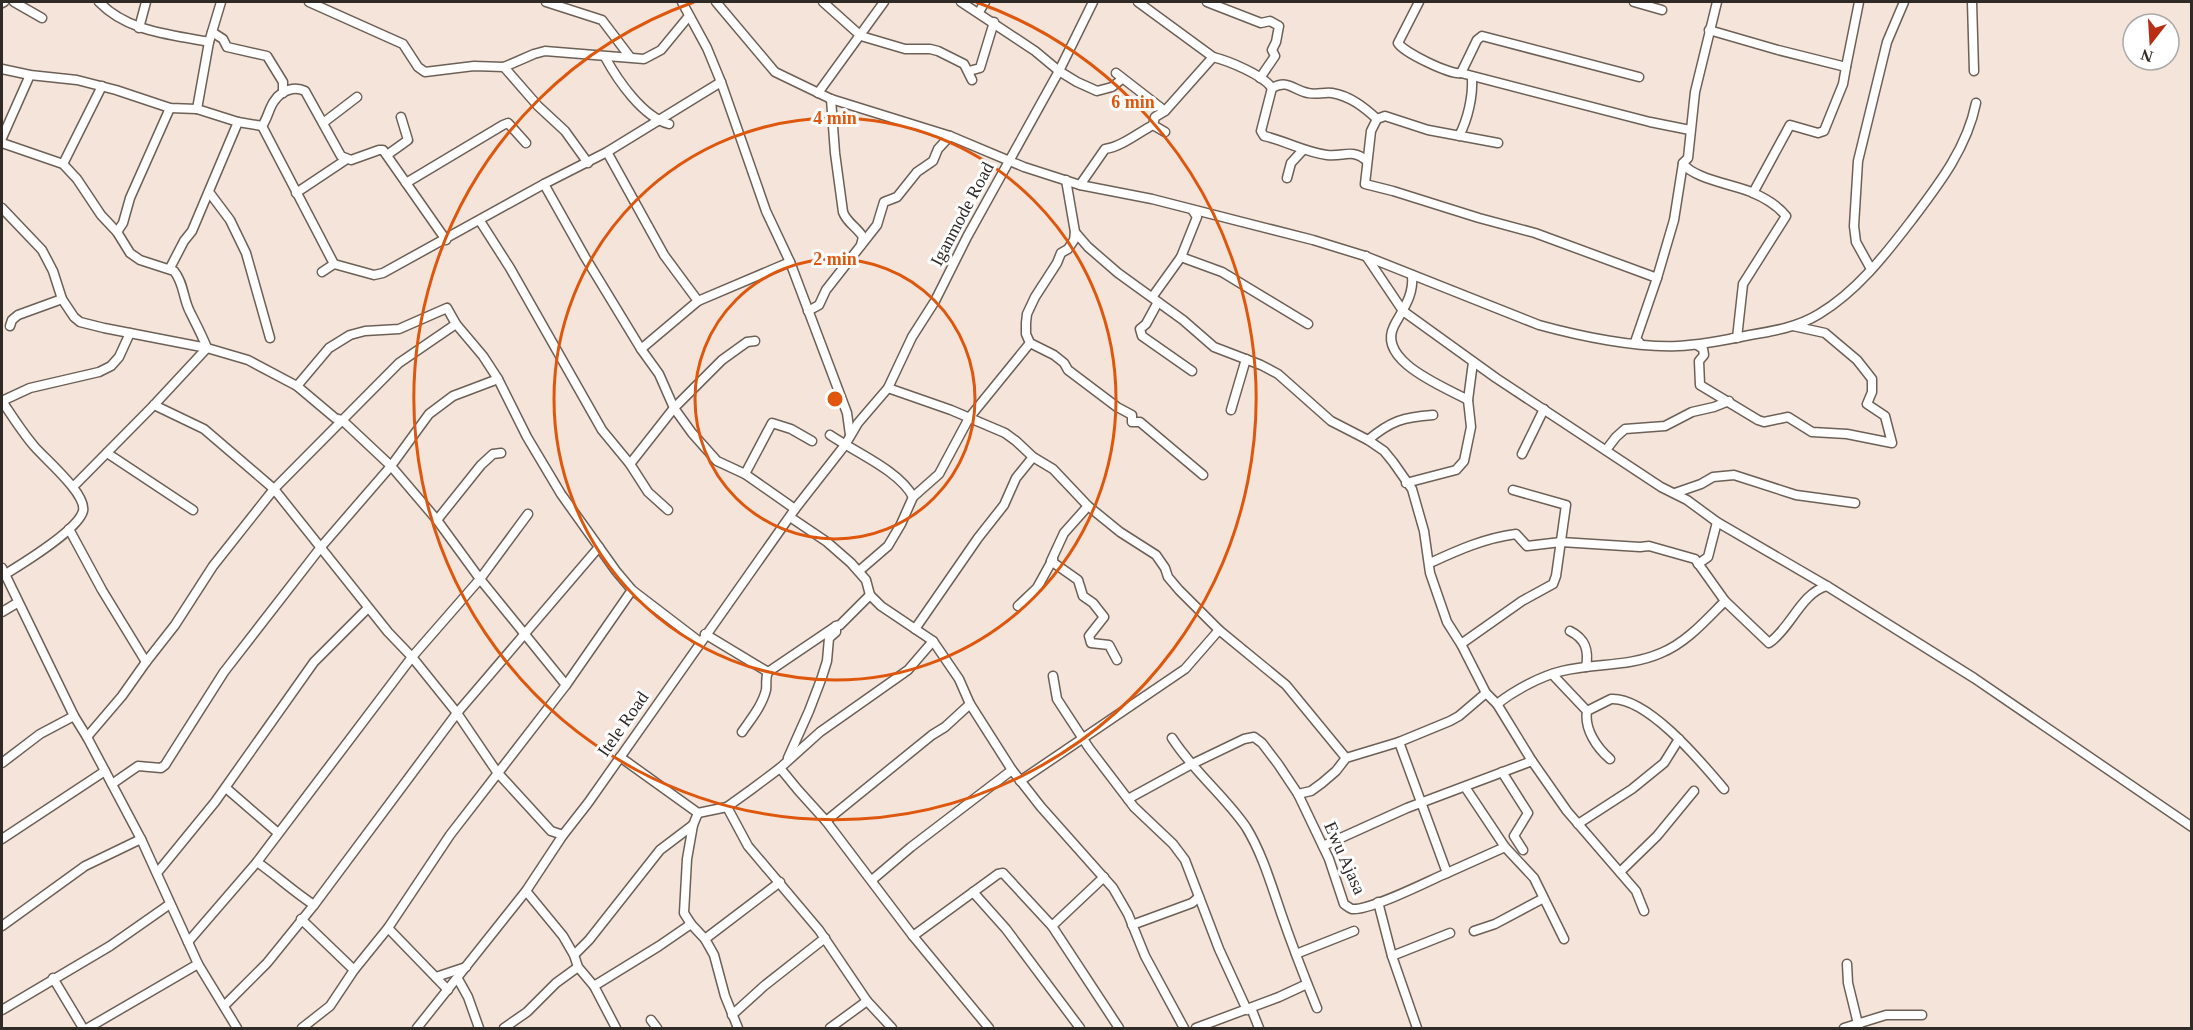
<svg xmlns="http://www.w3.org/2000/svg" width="2193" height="1030" viewBox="0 0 2193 1030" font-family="'Times New Roman',serif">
<rect width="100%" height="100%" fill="#f4e4da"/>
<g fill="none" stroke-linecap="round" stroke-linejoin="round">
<defs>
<g id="minor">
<path d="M14,2L42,18"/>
<path d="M99,2C128,32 170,34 209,42"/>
<path d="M309,2L403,44L418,67L425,72L474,66L504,67L534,54L545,51L644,59L661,50L689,16"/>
<path d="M546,2L602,20L630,57"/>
<path d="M682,2L707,48L721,82L766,211L790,262L847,413L850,435"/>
<path d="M716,2L775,72L831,99L950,136L1024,167L1080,185L1152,199L1313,240L1365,256L1539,325C1579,336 1636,348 1678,346C1702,345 1726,340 1750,335C1774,331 1798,327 1819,314C1856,292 1885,255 1911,221C1939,184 1967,148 1976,103"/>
<path d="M823,2L861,36L905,49H930L938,51L964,64L972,80"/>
<path d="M961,2L1035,51L1059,71L1077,82L1097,91L1112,87L1122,79"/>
<path d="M1138,2L1213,57C1229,61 1263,75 1272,88"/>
<path d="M1207,2L1261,23L1270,21L1279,26L1276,42L1272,50L1275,56L1260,78"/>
<path d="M1419,2L1398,43C1403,52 1452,76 1461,73L1650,122L1690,130"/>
<path d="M1634,2L1662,10"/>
<path d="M1972,2L1974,71"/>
<path d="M2,3L4,2"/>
<path d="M979,12L985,2"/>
<path d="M139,28L146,2"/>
<path d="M1709,30L1778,50L1846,67L1843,84L1824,131L1818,133L1790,125L1753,193"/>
<path d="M212,32L223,39L227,47L267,56L283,82V93"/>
<path d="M605,57C618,81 643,117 669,124"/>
<path d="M504,67L538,106L565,131L588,163"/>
<path d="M1846,67L1859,2"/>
<path d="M2,69L30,75L77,80L116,90L170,108L197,109L238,122L262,126"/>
<path d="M969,71L980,68L994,22"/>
<path d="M1116,73L1165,111"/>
<path d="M1461,73L1477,40L1482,36L1639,77"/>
<path d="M818,93L884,2"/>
<path d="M831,99L835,153L843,212C847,223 856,226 863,237L861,245"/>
<path d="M197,109L209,42L221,2"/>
<path d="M323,123L357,97"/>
<path d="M1153,125L1165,132"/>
<path d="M262,126L334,264L374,275L383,273L544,184L607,152L721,82"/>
<path d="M262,126C268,118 269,107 275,100C282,90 295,86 305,91L341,156L351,160L379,150H383L446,240"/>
<path d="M1459,136C1468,119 1473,96 1472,78"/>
<path d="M2,138L30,75"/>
<path d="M2,143L63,164L77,179L101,215L117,232L130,253L140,260L174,271C184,283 183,299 190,312C196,324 202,335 207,348"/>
<path d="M1498,143L1428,130L1385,116L1377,119L1371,131L1365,184L1393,191L1479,218L1535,233L1657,278L1674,220L1683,163L1688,158L1695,92L1717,2"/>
<path d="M607,152L664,255L698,301"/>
<path d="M387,155L408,140L401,117"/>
<path d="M1367,161C1352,148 1344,157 1327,155C1304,152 1286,141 1264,136L1261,131L1272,88C1288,79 1293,90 1308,93C1316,95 1324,92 1332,93C1350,96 1364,107 1377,119"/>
<path d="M1683,163C1691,178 1735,185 1751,192C1763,197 1778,206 1786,216L1743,284L1737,338H1733"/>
<path d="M63,164L102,86"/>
<path d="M1287,178L1291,163L1303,150"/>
<path d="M1066,180L1075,232L1074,240L1068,249L1061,253L1057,263L1035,297L1027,314L1026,323V334L1030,343L1054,355L1064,363L1068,370L1117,407L1132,415V422H1140L1203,475"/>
<path d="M406,183L503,125L508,123L526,143"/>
<path d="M544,184L585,257L641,349L659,374L674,408L692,433L717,461L745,474L795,509"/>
<path d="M1080,185L1105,149C1121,147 1138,133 1153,125L1155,117L1165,111L1213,57"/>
<path d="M209,192L230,220L246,253L270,338"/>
<path d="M296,193L347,159"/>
<path d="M2,208L42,250L53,271L62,299L74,317L80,322L104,328L207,348L248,360L297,386L335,418L342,420L391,466L437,520L480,579L566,685"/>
<path d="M480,221L510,268L602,430L630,464L648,492L668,510"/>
<path d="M117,232L123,223L130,198L170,108"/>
<path d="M1075,232L1088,247L1118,273L1183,320L1214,347L1261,365L1278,374L1331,421L1368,440L1384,451L1393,462L1412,489L1424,531L1430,573L1447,622L1461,644L1486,693L1497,704C1515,690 1541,676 1562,671C1595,663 1629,667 1661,653C1686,643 1706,620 1725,601"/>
<path d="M1366,256L1403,311L1496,378L1661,487L1687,500L1717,522L1827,586L1974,678L2192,827"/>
<path d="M1181,257L1222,272L1308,324"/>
<path d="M170,268L184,241L192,231L238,122"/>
<path d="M1871,269L1856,242L1854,226L1858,161L1887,42L1904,2"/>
<path d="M322,272L334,264"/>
<path d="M1412,275C1414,296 1403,309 1394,326C1376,361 1445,387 1468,400"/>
<path d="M1153,296L1181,257L1197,217L1193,211"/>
<path d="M1158,302L1146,324L1140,329L1142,336L1192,371"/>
<path d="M808,311L819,305L826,290L877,225L884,202L897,197L917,172L933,161L938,149L950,136"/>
<path d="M10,326L12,320L18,315L62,299"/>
<path d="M1639,342H1635L1657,278"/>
<path d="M1697,345L1703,349L1704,355L1699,361L1700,385L1758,420L1764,422L1788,417L1812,432L1847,434L1892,443L1885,416L1867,404L1872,392V379L1857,360L1825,333L1793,326"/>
<path d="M641,349L698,301L790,262"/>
<path d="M297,386L329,348L350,335L365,331L399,329L447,308L456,324L483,356L498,379L527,437L561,494L616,571L632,590L700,642"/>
<path d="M888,388L951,410L1005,433L1016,441L1033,457L1053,469L1088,506L1120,532L1156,555L1165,568L1168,577L1179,590L1219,630L1286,685L1346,758"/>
<path d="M2,401C12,416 22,432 34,446C45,459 87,494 83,511C78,530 22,564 4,575"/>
<path d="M2,401L30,388L99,372L111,366L119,357L130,333"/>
<path d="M154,405L204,429L274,489L388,632L412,657L457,713L497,772L551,831L563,835"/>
<path d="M1231,410L1246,359"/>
<path d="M830,435C855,452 900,471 913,497"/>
<path d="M1368,440C1391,421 1403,417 1433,415"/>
<path d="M1606,450L1616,437L1625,429L1665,426L1692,412L1714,407L1729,401"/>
<path d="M107,453L193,510"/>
<path d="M1522,454L1544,409"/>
<path d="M630,464L674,408L722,360L747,342L755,341"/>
<path d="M745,474L772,423L791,429L812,441"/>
<path d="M1406,483L1456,470L1464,461L1471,427L1468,400L1473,362"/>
<path d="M73,487L154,405L207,348"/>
<path d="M1675,493L1701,484L1713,477L1734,475L1796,495L1855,503"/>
<path d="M1088,506L1064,533L1051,561L1078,580L1083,596L1093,603L1104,617L1089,636L1091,643L1109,645L1117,660"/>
<path d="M790,517L827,542L851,563L866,580L870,595L881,606L933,641L959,679L970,704L1012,770L1041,807L1113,888L1128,914L1145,956L1184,1028"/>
<path d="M437,520L481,465L493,454L501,453"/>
<path d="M69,529L102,590L146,662"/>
<path d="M1430,563C1458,550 1485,538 1516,534L1527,546L1561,542L1640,547L1649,546L1695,559L1725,601L1769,643C1791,628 1801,593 1827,586"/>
<path d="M1698,564L1708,557L1717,522"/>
<path d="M2,568L74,716L87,737L141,839L198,964L237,1028"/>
<path d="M859,571L888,546L901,524L913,497L939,474L969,418L1030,343"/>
<path d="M1018,606L1037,588L1053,559"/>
<path d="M2,612L17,603"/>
<path d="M915,629L978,538L1004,505L1016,478L1033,457"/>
<path d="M1570,631C1586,639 1589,651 1586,667"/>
<path d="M705,634L768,672"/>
<path d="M1461,644L1522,601L1553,584L1556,576L1566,505L1513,490"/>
<path d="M1552,674L1587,711C1584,729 1597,748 1610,759"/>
<path d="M1053,676L1057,699L1089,748L1134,807L1173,844L1185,860L1219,949L1247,1010"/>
<path d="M1497,704L1532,761"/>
<path d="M1587,711L1611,699C1648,697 1702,763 1724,789"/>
<path d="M742,732C751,719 762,706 766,690C767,684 765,678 768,672L836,626"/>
<path d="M87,737L122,696L146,662L175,625L213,566L274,489L399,363L456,324"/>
<path d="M1172,738C1193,771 1224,795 1246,827C1262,853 1271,884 1281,913C1292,945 1304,976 1317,1008"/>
<path d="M620,757L698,813L727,807L752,789L780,768L820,732L908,670L933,641"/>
<path d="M788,758L809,711L822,677L827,661L829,638L836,632V626L840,625L870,595"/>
<path d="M2,763L40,734L74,716"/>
<path d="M780,768L798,790L826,821L932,735L945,727L970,704"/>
<path d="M1502,772L1528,813L1514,836L1523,850"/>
<path d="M1020,781L1185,669L1219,630"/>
<path d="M112,784L138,766L161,768L165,765L224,672L321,547L391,466L429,414L453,396L498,379"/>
<path d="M226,788L278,833"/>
<path d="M1298,794L1311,791L1322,783L1336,771L1346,758L1399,742L1450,721L1459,716L1486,693"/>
<path d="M1128,799L1192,764L1244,739L1254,737L1262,743L1278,764L1298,794L1329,859L1344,904C1347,906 1349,908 1352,909C1370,911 1428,881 1447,873L1399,742"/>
<path d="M727,807L748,846L819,930L867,1001L892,1028"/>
<path d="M698,813L693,825L687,859L684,913L691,924L705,939L714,955L725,996L738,1028"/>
<path d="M826,821L913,936L989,1028"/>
<path d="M1578,824L1632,789L1664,763L1679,739"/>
<path d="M2,839L105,771"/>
<path d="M1323,846L1407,808L1532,761L1567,811L1636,891L1644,911"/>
<path d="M1505,847L1534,878L1564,939"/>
<path d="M257,862C277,876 294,892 314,905"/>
<path d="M1620,872L1657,836L1694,791"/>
<path d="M157,873L215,802L314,662L368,608"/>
<path d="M1447,873L1505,847L1465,787"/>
<path d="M872,880L911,847L1012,770"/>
<path d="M526,891L563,936L574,955L578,967L594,986L616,1028"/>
<path d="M973,892L1006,929L1080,1028"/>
<path d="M1378,902L1392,956L1417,1028"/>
<path d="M301,919L354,970"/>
<path d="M1132,925L1192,903L1199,897"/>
<path d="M2,926L85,866L141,839"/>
<path d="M1052,926L1104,877"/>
<path d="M388,928L448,990"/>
<path d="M1474,931L1495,924L1542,899"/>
<path d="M913,936L998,874L1003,873L1052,926L1119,1028"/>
<path d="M705,939L780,882"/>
<path d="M188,942L257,862L412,657L480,579L528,514"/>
<path d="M1296,954L1354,931"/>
<path d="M574,955L589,940L660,850L693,825"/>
<path d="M1392,956L1450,933"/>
<path d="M1847,964L1848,983L1859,1028"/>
<path d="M436,977L466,967"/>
<path d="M53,978L83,1028"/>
<path d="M458,979L468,997L479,1028"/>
<path d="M594,986L659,946L691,924"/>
<path d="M224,1006L267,963L314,905L457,713L599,547"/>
<path d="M1251,1008L1259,1028"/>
<path d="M2,1010L110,946L170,904"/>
<path d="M732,1015L764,986L825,938"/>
<path d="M651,1020L657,1028"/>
<path d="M88,1028L198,964"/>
<path d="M302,1028L330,1006L354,970L388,928L450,835L566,685L632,590"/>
<path d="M417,1028L526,891L563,835L588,803L795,509L845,445L858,423L888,388L912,337L935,301L967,237L1059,71L1093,2"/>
<path d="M504,1028L527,1012L556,983L578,967"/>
<path d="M830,1028L867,1001"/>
<path d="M1196,1028L1279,997L1307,984"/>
<path d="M1844,1028L1886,1015H1922"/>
</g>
</defs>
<!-- minor casing -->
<use href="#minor" stroke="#6d6057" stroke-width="11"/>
<!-- minor -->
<use href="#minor" stroke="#fff" stroke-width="8"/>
</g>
<!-- distance rings -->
<g fill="none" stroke="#df570d" stroke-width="3">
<circle cx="835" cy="399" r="140"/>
<circle cx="835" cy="399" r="281"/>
<path d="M976 2A421 421 0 1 1 694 2"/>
</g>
<g text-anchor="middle" stroke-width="6" stroke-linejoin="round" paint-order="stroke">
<!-- street labels -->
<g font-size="18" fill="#302a27" stroke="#fff">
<text transform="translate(962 214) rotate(-62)" y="6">Iganmode Road</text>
<text transform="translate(623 724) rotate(-55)" y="6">Itele Road</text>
<text transform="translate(1345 858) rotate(66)" y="6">Ewu Ajasa</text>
</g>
</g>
<circle cx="835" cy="399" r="9" fill="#df570d" stroke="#fff" stroke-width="3"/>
<g font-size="18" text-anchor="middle" font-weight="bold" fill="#df570d" stroke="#fff" stroke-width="6" stroke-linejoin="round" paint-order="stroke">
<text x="1133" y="108">6 min</text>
<text x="835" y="124">4 min</text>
<text x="835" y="265">2 min</text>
</g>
<!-- border -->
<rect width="2193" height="1030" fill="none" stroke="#302a27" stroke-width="6"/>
<!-- north arrow -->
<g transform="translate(2151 42) rotate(197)"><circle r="28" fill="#ffffff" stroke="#acaaa9" stroke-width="1.5"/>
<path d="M0-4.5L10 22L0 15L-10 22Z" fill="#b92d12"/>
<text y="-9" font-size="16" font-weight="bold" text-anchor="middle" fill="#302a27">N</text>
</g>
</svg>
